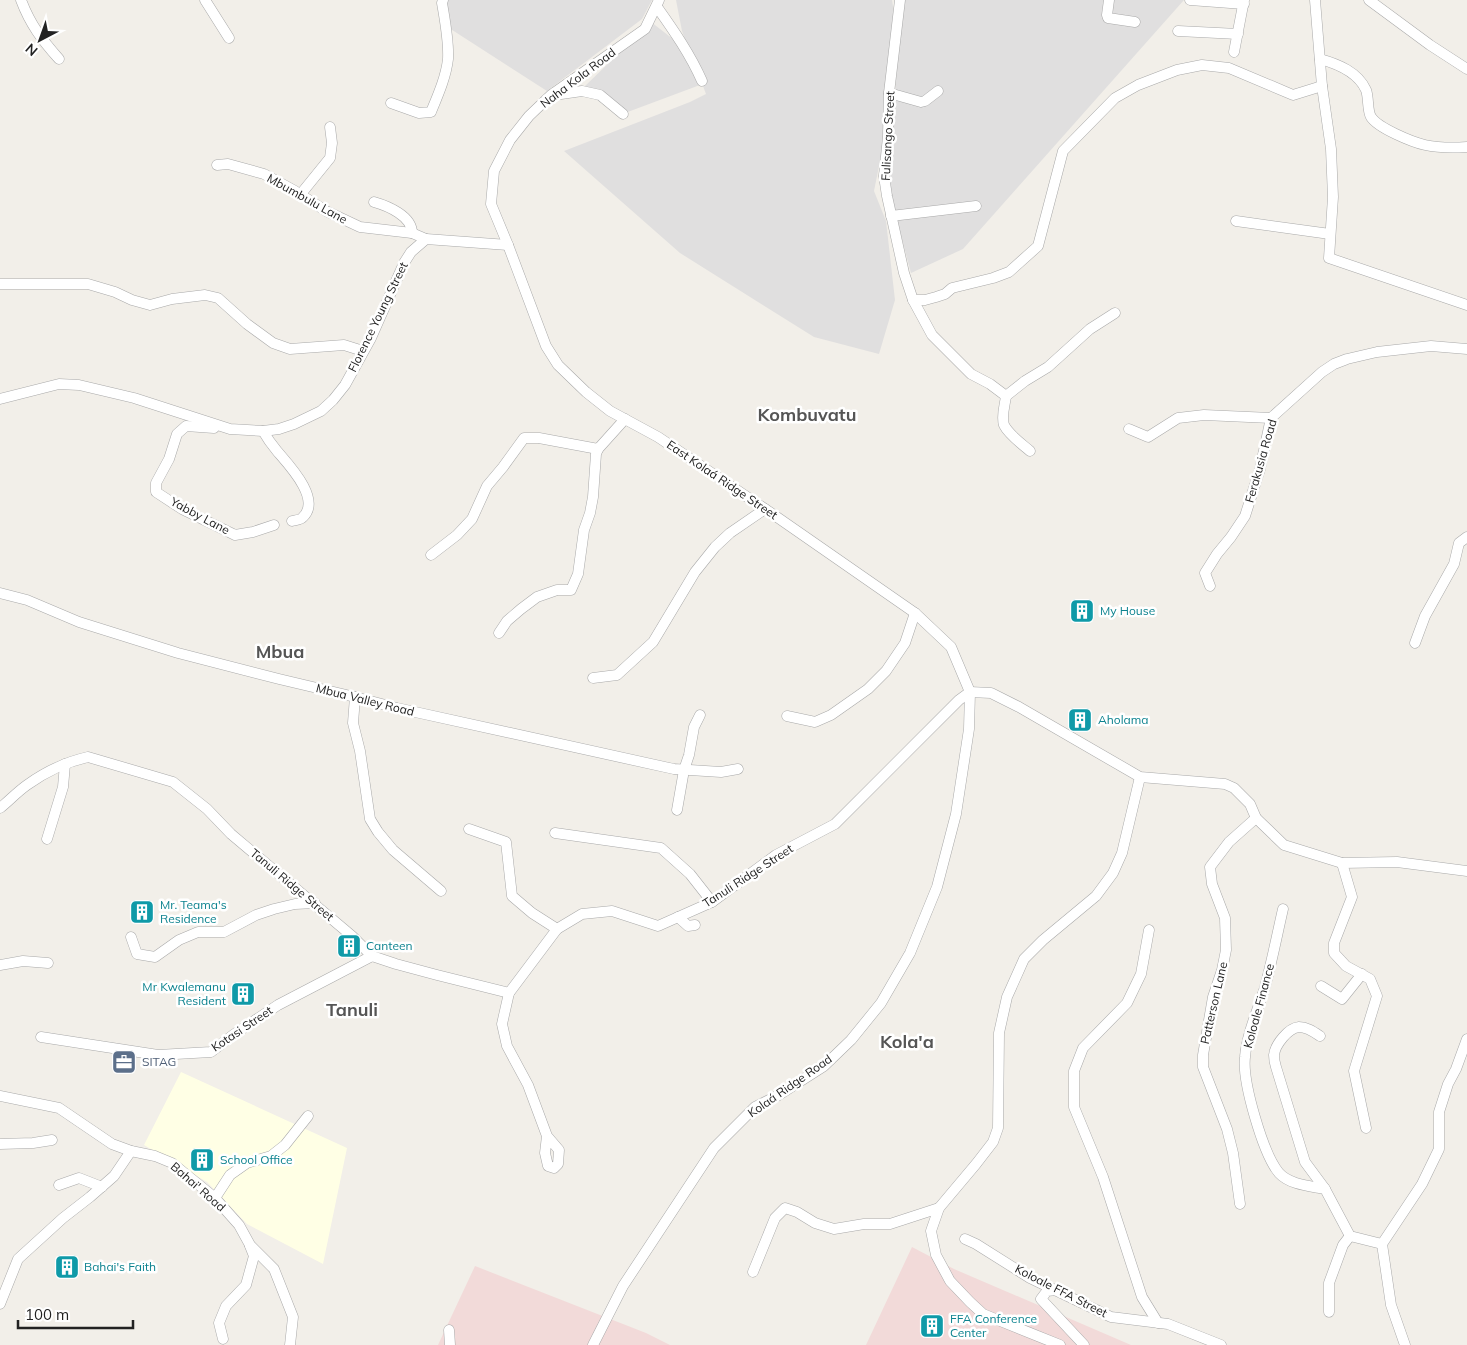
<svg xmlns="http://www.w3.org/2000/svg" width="1467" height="1345" viewBox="0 0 1467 1345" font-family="Mulish,sans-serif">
<rect width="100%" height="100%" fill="#f2efe9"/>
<!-- residential -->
<g fill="#e0dfdf">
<path d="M447,0H652L642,19L547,91L446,26Z"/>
<path d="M676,0H892L894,13L885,136L874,191L886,221L895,300L879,354L814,337L680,253L564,151L690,102L706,94L682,31Z"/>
<path d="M902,0H1184L963,249L911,273L888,187Z"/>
<path d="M651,22L678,43L700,85L625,113L582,89Z"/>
</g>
<!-- commercial -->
<g fill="#f2dad9">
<path d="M912,1247L954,1269L1131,1345H866Z"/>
<path d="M475,1266L646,1333L670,1345H438Z"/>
</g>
<!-- education -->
<path fill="#ffffe5" d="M181,1072L347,1148L323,1264L247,1224L207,1182L144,1145Z"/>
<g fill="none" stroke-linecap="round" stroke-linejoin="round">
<defs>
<g id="minor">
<path d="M21,0C30,24 42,40 59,59"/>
<path d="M205,0L229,38"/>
<path d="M900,0L889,93L888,137L884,176L887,196L904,273L913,300L932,335L971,374L990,384L1006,396L1025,381L1048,367L1090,329L1115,313"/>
<path d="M1109,0L1107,15L1108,18L1135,22"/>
<path d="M1190,0L1244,4"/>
<path d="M1315,0L1322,86L1331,149L1333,197L1329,258L1467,305"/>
<path d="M1369,0L1430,45L1467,69"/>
<path d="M657,7C674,31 690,54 702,81"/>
<path d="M1178,31L1238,34"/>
<path d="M1234,52L1244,0"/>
<path d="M1320,59C1338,64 1358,72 1366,90C1369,98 1367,110 1371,117C1378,128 1412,142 1425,145C1439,148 1453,148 1467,147"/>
<path d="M889,93L921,102L925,101L938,91"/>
<path d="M554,95L582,91L600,95L623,114"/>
<path d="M391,103L419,113L431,112C438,95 446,77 448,59C449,41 445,21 442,3L443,0"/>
<path d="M217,165L228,164L264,174L295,191L326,211L360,227L412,233L426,239"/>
<path d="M300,195L330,158L332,143L330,127"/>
<path d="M374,202C388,206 412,216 412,233"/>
<path d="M891,216L976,206"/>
<path d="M1236,221L1330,234"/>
<path d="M0,284H88L115,292L132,300L150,305L172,299L205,295L218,298L247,324L273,343L290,349L344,345L363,351"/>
<path d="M913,300H925L936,297L945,294L952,288L993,278L1009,272L1038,246L1063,151L1115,98L1138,85L1177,70L1202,65L1229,68L1293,95L1322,86"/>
<path d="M1006,396C1005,405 1001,416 1004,425C1009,435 1022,444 1030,451"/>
<path d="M0,399L59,384L79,385L134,398L230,429L263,431L279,429L294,424L321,411L333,400L345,385L371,338L404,263L411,252L426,239L508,245"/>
<path d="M214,428L186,426L177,434L169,459L156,483V492L182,509L235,535L253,532L274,525"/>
<path d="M1129,429L1148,437L1178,418L1204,415L1271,418"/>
<path d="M263,431C267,438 272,445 277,451C288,464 322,499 303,517C301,520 296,520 292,521"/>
<path d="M431,555L457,535L472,519L487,486L503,467L524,438H539L598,449L625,419"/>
<path d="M1210,586L1205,573L1217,554L1231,537L1245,516L1260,469L1271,418L1322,372L1334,364L1347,359L1377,352L1431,346L1467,349"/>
<path d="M0,593L27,600L79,622L178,653L279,679L355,697L397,708L674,769L721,772L738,769"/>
<path d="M499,633L507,621L521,609L537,597L557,590H571L578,574L584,530L590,513L593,497L596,454L598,449"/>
<path d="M1415,643L1425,616L1454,564L1459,543L1467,537"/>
<path d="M593,678L617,675L653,642L695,572L715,547L730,533L765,509"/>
<path d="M970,692L991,693L1019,707L1140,777L1225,784L1234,788L1250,804L1256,818L1284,845L1342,863L1397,862L1467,871"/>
<path d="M355,697L353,723L360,751L370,819L378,832L393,850L441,891"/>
<path d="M787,716L815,722L831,715L868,689L886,671L905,643L915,613"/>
<path d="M0,808C9,801 17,792 27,785C45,772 66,762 88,757L173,782L207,809L231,834L352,936L372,956L396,964L437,975L509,993L557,929L582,914L612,911L658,926L712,902L776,855L835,824L959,700L970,692"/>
<path d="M677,810L684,770L689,755L694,727L700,715"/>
<path d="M469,829L506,842L512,896L532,913L557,929"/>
<path d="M555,833L661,848L690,874L712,902"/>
<path d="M47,839L63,787L65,764"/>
<path d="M1342,863L1352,897L1334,943V953L1346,966L1370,979L1377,996L1354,1071L1366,1128"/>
<path d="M1283,909C1277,935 1272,961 1265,987C1258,1010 1247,1033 1245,1057C1242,1081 1263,1154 1279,1173C1290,1185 1310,1186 1325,1189L1350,1236L1382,1244"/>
<path d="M678,917L688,926L695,925"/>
<path d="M1149,930L1141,974L1127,1003L1083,1048L1074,1071V1107L1103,1177L1142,1297L1158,1323"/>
<path d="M131,937L137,954L155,957L179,940L198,932H224L256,915L274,909L295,904L315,903"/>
<path d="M0,965L23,961L48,963"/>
<path d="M1321,986L1342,999L1362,974"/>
<path d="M509,993L502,1024L507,1046L528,1085L547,1136L545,1153L548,1166L554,1168L558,1164L559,1150L547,1136"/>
<path d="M1320,1036C1314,1032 1307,1027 1299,1027C1288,1028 1275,1045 1274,1055C1274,1059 1275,1064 1276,1067L1305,1162L1325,1189"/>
<path d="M41,1037L158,1055L211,1052L233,1035L278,1005L372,956"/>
<path d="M0,1096L59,1108L112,1144L131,1151L155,1156L172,1163L215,1198L239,1225L250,1245L274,1269L293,1317L290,1345"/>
<path d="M0,1144L33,1143L52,1140"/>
<path d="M59,1185L79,1178L102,1187"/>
<path d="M215,1198L230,1175L247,1163L271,1156L285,1145L308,1116"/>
<path d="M1240,1204L1233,1153L1227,1129L1203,1067V1055L1213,997L1222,970L1226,950L1225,918L1212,884L1210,867L1229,842L1256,818"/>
<path d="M965,1239L976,1244L1030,1278L1111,1317L1168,1324L1221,1345"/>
<path d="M753,1272L775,1218L785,1208L797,1212L815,1223L834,1229L864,1224H890L939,1208"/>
<path d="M1056,1290L1047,1291L1041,1299L1084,1345"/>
<path d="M0,1304L18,1259L63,1218L90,1197L114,1176L131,1151"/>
<path d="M1329,1312V1283L1343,1245L1350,1236"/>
<path d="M449,1330L450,1345"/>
<path d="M223,1339L219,1323L226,1306L246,1285L254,1256L250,1246"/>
<path d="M593,1345L623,1286L714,1148L755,1107L777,1096L824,1066L851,1040L881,1003L910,953L937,887L956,814L969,729L970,692L951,647L915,613L774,515L658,437L610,411L586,392L558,365L546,346L508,245L491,204L494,171L510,140L529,116L551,95L645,29L659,0"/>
<path d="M1060,1345L983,1314L970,1302L950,1281L936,1255L931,1231L939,1208L976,1164L993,1142L998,1128L999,1033L1007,997L1024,959L1043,940L1096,896L1113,873L1122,853L1140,777"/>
<path d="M1405,1345L1391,1305L1382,1244L1422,1184L1439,1149V1112L1448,1084L1456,1069L1467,1039"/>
</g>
</defs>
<!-- minor casing -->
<use href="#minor" stroke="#a9a9a9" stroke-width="11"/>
<!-- minor -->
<use href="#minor" stroke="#fff" stroke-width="10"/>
</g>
<!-- icons -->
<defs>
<symbol id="building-square" viewBox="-11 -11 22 22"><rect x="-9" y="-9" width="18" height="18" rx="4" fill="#0f9aa8" stroke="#fff"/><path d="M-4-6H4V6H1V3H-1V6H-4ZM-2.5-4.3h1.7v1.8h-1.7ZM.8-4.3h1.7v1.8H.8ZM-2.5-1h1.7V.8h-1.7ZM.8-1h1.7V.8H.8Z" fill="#fff"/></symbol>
<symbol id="office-square" viewBox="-11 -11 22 22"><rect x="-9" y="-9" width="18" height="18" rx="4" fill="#5c6f8a" stroke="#fff"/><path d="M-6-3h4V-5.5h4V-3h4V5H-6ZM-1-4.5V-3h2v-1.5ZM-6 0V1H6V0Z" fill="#fff"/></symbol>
</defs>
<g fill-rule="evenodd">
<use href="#building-square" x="1068" y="597" width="28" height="28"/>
<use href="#building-square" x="1066" y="706" width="28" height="28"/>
<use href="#building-square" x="128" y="898" width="28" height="28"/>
<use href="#building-square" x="335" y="932" width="28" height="28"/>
<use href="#building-square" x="229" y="980" width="28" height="28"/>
<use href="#office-square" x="110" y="1048" width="28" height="28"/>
<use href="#building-square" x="188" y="1146" width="28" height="28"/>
<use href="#building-square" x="53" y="1253" width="28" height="28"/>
<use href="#building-square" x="918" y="1312" width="28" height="28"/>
</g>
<g text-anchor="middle" stroke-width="5" stroke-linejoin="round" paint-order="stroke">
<!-- street labels -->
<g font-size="12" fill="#222" stroke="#fff">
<text transform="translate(578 78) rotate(-37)" y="4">Naha Kola Road</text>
<text transform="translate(888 136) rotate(-87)" y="4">Fulisango Street</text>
<text transform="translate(307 199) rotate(29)" y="4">Mbumbulu Lane</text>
<text transform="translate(378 317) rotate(-64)" y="4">Florence Young Street</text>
<text transform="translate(1261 461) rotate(-74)" y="4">Ferakusia Road</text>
<text transform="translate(722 480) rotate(34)" y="4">East Kolaá Ridge Street</text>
<text transform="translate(200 516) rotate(28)" y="4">Yabby Lane</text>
<text transform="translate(365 700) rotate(14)" y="4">Mbua Valley Road</text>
<text transform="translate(748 876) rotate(-33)" y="4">Tanuli Ridge Street</text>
<text transform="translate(292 885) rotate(40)" y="4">Tanuli Ridge Street</text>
<text transform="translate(1214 1003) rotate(-77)" y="4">Patterson Lane</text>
<text transform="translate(1259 1006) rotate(-75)" y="4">Koloale Finance</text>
<text transform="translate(242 1029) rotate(-34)" y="4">Kotasi Street</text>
<text transform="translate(790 1086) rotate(-35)" y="4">Kolaá Ridge Road</text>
<text transform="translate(198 1187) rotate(41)" y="4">Bahai' Road</text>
<text transform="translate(1061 1291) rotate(27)" y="4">Koloale FFA Street</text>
</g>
<!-- culture labels -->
<g font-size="12" fill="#0d838f" stroke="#fff" text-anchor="start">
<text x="1100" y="615">My House</text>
<text x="1098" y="724">Aholama</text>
<text x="160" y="909">Mr. Teama's<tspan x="160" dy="14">Residence</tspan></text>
<text x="366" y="950">Canteen</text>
<text x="226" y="991" text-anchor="end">Mr Kwalemanu<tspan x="226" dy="14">Resident</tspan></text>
<text x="220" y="1164">School Office</text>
<text x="84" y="1271">Bahai's Faith</text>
<text x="950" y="1323">FFA Conference<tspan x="950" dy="14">Center</tspan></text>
</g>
<!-- service labels -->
<g font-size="12" fill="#4e5e75" stroke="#fff" text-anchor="start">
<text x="142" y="1066">SITAG</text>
</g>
<!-- district labels -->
<g font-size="18" font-weight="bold" fill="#555" stroke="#fff">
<text x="807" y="421">Kombuvatu</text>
<text x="280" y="658">Mbua</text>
<text x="352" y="1016">Tanuli</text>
<text x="907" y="1048">Kola'a</text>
</g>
</g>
<!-- north arrow -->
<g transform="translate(40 40) rotate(221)" stroke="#ffffff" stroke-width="4" paint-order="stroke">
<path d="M0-4L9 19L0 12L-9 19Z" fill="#222222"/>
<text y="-8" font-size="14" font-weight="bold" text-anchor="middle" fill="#222222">N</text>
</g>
<!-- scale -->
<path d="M18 1320v8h115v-8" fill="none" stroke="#222222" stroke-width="2.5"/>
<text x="25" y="1320" font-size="15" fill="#222222" stroke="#ffffff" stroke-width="4" paint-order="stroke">100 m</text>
</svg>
